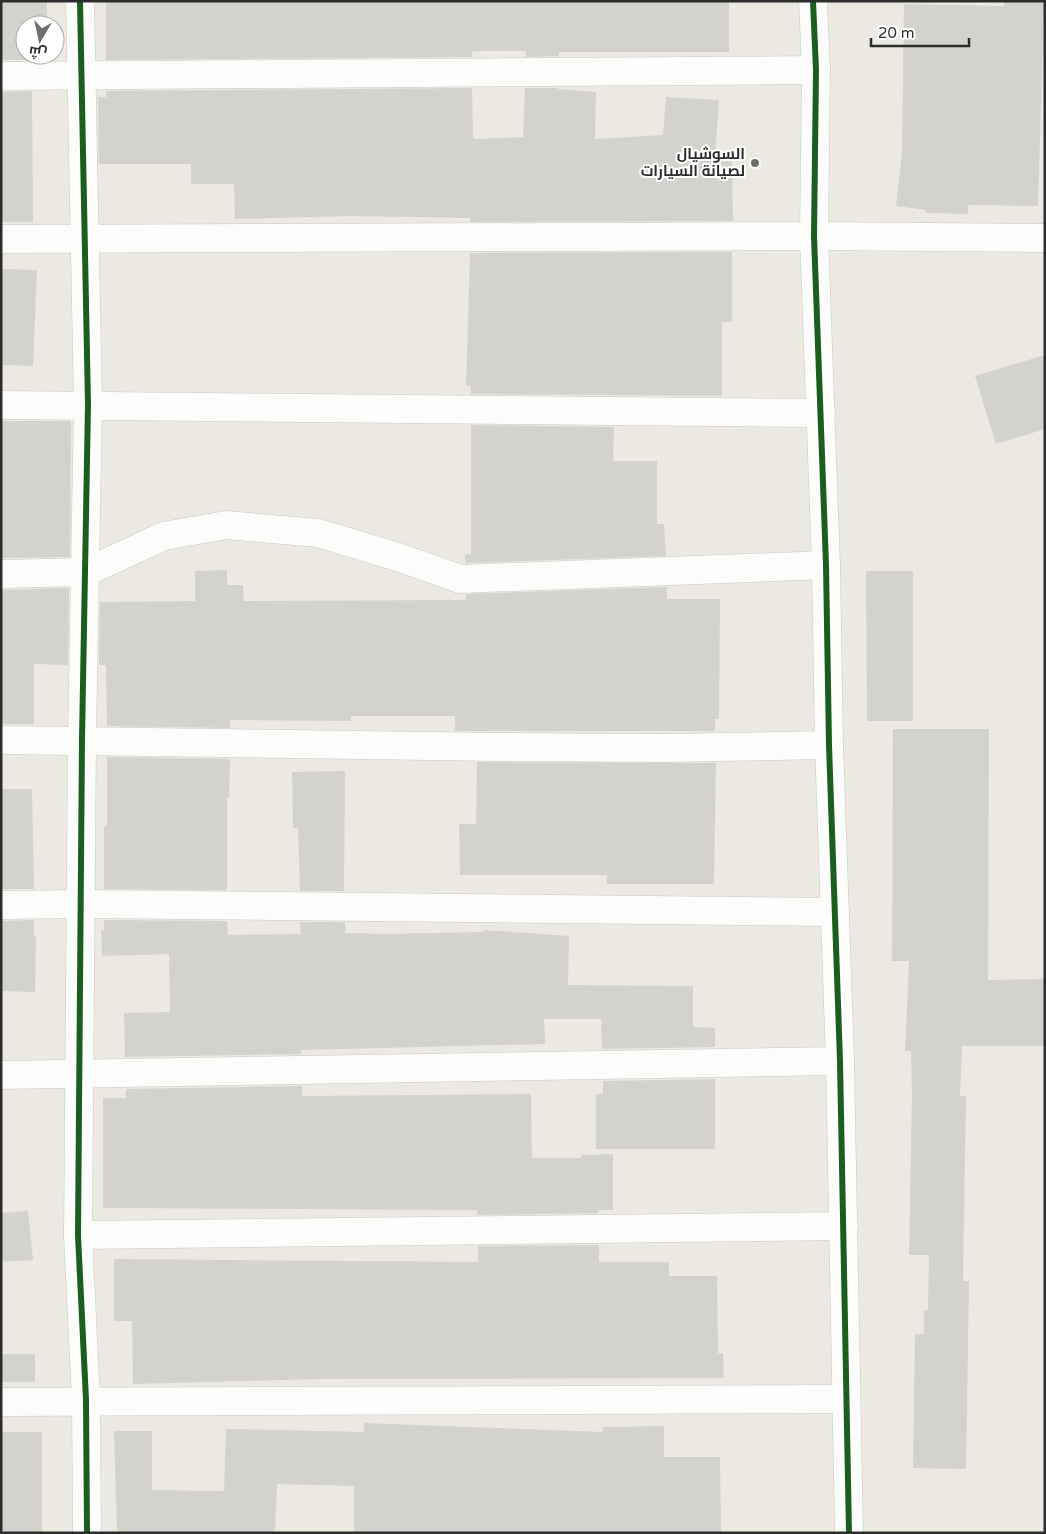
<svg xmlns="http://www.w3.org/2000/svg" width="1046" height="1534" viewBox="0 0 1046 1534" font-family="'Varela Round',Cairo,sans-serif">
<rect width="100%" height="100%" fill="#ebe9e2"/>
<!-- building -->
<g fill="#d4d2cd">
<path d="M1,1H47V25H25V55H32V60H1Z"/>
<path d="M106,1H729V52H559V56L526,57V51H473L471,57L106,60Z"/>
<path d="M1004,1H1044L1038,206L968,205V214L926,213V210L896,206L902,153L904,4L1004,6Z"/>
<path d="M472,88L473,139L523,137L525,88H558V89L596,92L595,139L663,135L666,97L719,100L715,156L732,155L733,221L470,222V218L350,216L235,219L234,184H191V164H99L98,97H106V91Z"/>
<path d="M32,91L33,222H1V92Z"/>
<path d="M732,252V322H722V396L471,394V386H466L470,253Z"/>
<path d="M1,269L37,270L33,366L1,365Z"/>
<path d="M1045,355V429L996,444L975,376Z"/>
<path d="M1,421H71L70,557L1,558Z"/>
<path d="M471,425L614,427L613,461H657V524H664L666,556L465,563V554L471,555Z"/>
<path d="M227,570V585H243L244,601L466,600V594L667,587V599H720L719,719H715V731H455V716H351V721L230,720V728L107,726L106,665H99L100,602L195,601V571Z"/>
<path d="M866,571H913V721H867Z"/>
<path d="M69,588L68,665L34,664V724H1V590Z"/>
<path d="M893,729H989L988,980L1045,979V1046H962L960,1096H966L963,1281H969L966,1469L913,1468L915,1334H924V1310H928L929,1255H909L912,1094L911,1051H905L909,961H892Z"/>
<path d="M107,757L230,759L229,798H227V890L104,889V826H107Z"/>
<path d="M477,762L716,763L714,884H607V875H460L459,824H476Z"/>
<path d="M345,771L344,891H300L298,828H293L292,772Z"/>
<path d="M1,789H32L34,889H1Z"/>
<path d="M34,920V936H36L35,992L1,991V921Z"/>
<path d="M104,920L227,921L228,935L301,934L300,922H345V933L387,934L483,932L484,930L569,936L568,985L693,986V1027L715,1028V1047L602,1049L601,1019H544L545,1044L301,1050V1054L125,1057L124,1013L170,1012L169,954L102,956L101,930H104Z"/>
<path d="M715,1079V1149H596V1094H603V1081Z"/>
<path d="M302,1086V1096L531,1094L532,1158H581V1155L613,1154V1210H598V1213L477,1215V1210L103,1208V1098H126V1089Z"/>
<path d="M28,1211L33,1260L1,1262V1213Z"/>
<path d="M599,1245V1262H669V1276H717L718,1353H723L724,1378L319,1379L133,1384L132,1321H114V1259L478,1262V1246Z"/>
<rect x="1" y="1354" width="34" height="28"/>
<path d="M364,1423L603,1432V1427L664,1426V1457H720L721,1533H354V1486L277,1484L275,1533H117L114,1431H152V1490L224,1491L226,1429L364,1432Z"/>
<rect x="1" y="1432" width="41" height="101"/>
</g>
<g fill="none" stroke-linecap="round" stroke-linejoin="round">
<defs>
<g id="minor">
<path d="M80,1L88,404L82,739L78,1235L86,1400L87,1533"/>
<path d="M813,1L816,70L814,236L826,565L829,745L840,1061L849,1533"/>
<path d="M1,76L816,70"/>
<path d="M1,239L814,236L1045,238"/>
<path d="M1,405L821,413"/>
<path d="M1,574L86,572L164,536L226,525L318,533L401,558L460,579L826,565"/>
<path d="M1,740L500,747L664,748L829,745"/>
<path d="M1,905L82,904L835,912"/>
<path d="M1,1075L840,1061"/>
<path d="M78,1235L844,1226"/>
<path d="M1,1402L846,1399"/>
</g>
</defs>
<!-- minor casing -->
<use href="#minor" stroke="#c8c8c7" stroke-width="29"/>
<!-- minor -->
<use href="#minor" stroke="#fcfcfb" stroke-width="28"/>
<defs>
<g id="cycleway">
<path d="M80,1L88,404L82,739L78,1235L86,1400L87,1533"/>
<path d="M813,1L816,70L814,236L826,565L829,745L840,1061L849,1533"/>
</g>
</defs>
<!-- cycleway casing -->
<use href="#cycleway" stroke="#fff" stroke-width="9"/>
<!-- cycleway -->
<use href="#cycleway" stroke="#1b5e20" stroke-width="6"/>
</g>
<!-- markers -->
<circle fill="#706f6c" stroke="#fff" stroke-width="2" cx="755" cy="163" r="5"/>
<g text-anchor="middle" stroke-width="4" stroke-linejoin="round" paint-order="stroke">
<!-- poi labels -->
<g font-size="15" font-weight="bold" fill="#2d2d2d" stroke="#fff" text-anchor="end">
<text x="745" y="159">السوشيال<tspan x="745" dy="17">لصيانة السيارات</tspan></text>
</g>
</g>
<!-- border -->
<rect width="1046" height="1534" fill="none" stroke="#2d2d2d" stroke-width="5"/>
<!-- north arrow -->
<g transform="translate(40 40) rotate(189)"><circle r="24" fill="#ffffff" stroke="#ababab"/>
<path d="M0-4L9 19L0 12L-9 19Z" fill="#706f6c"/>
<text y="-8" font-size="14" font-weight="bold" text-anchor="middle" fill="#2d2d2d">ش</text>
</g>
<!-- scale -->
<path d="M871 38v8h98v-8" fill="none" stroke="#2d2d2d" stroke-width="2.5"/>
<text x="878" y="38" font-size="15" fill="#2d2d2d" stroke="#ffffff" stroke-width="4" paint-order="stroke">20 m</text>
</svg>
